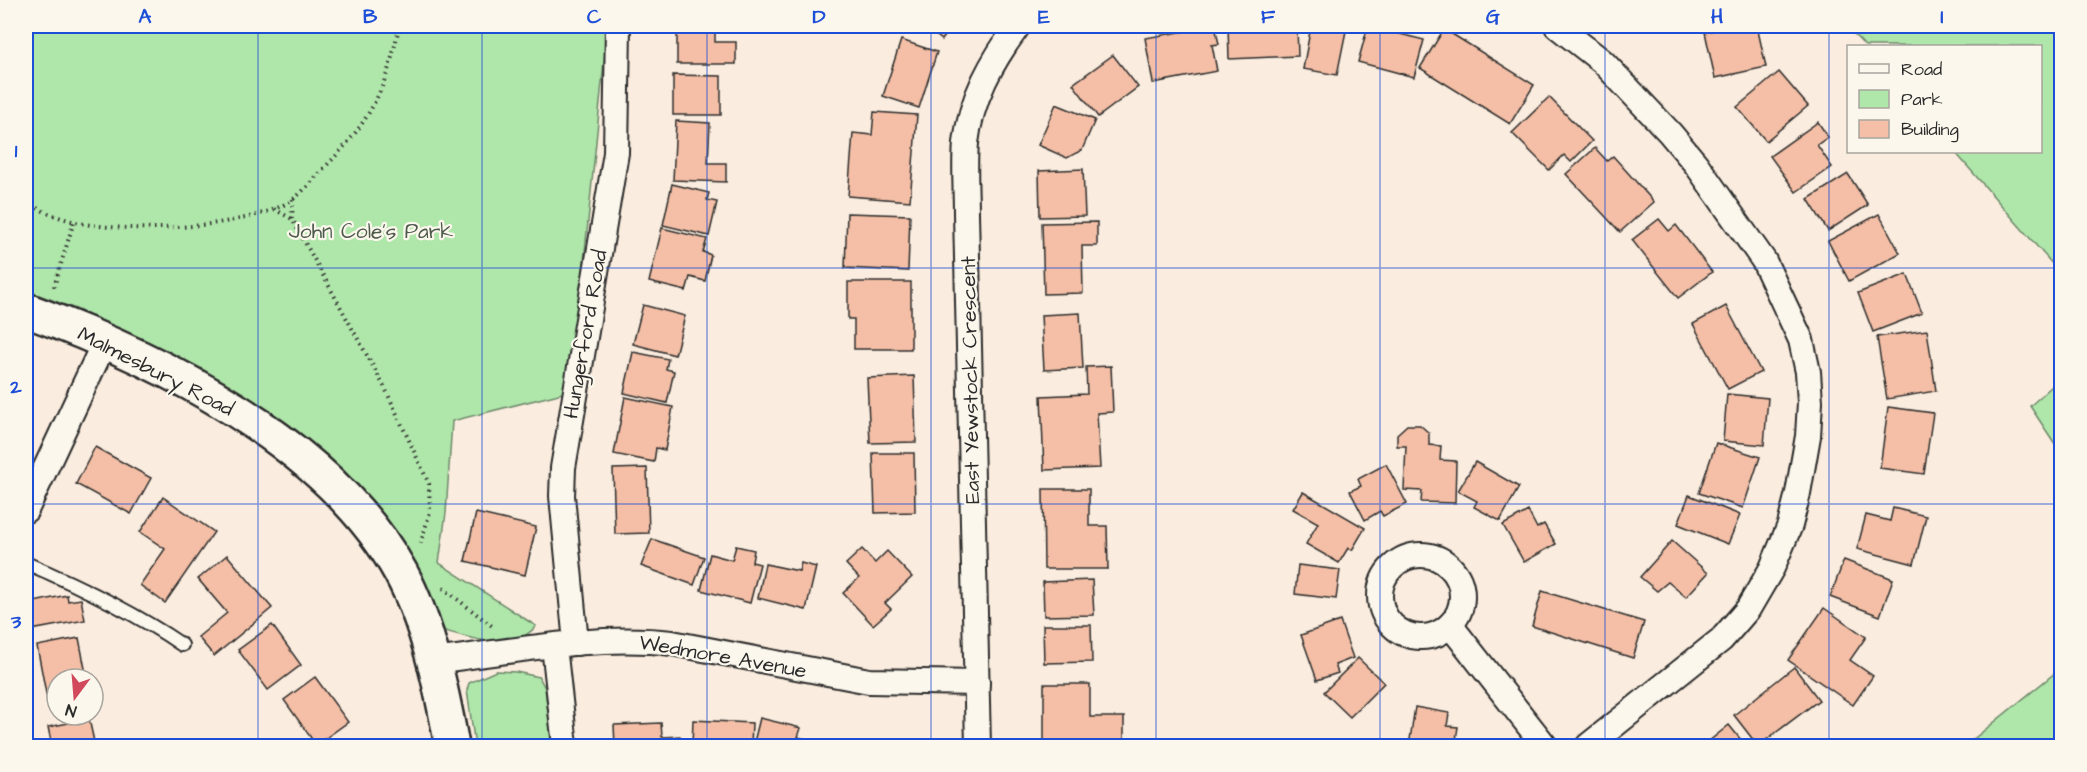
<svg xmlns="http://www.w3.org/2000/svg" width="2087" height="772" viewBox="0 0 2087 772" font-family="'Architects Daughter',sans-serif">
<rect width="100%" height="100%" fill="#faecde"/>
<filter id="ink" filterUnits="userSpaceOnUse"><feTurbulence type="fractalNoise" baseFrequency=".0167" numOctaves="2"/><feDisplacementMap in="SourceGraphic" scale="12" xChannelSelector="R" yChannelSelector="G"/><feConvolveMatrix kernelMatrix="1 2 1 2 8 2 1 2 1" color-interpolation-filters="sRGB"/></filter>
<g filter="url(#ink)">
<!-- green -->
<g fill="#afe6aa" stroke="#6d886a" stroke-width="1.5">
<path d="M26,26H601L607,32L571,391L452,421L446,513L439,563L536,626C514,653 474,639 445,631L401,544L344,471L269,411L188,364L81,311L26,290Z"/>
<path d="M1846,26H2061V274L1955,152H2040V46H1865Z"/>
<path d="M2061,378V453L2030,406Z"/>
<path d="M2061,668V746H1965Z"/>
<path d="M496,671L516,672L539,677L545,688L552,746H475L467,690L469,683Z"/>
</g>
<!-- building -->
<g fill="#f4bfa6" stroke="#2b2b2b" stroke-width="1.5">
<path d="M924,26H953L942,40Z"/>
<path d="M1215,26L1219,44L1212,45L1217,71L1153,83L1145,38Z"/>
<path d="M1228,26H1297L1298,56L1229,59Z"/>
<path d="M1311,26H1347L1337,75L1303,69Z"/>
<path d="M1368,26L1424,40L1414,77L1358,62Z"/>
<path d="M1733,26H1757L1766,67L1715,78L1705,32Z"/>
<path d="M677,28H715V42H736V64H677Z"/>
<path d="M1444,29L1534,85L1510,124L1420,68Z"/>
<path d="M901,40L937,52L919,108L883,96Z"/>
<path d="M1113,55L1138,87L1098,117L1073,84Z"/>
<path d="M1779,72L1808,106L1766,141L1737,107Z"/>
<path d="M673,75L721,76V115H673Z"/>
<path d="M1549,97L1592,141L1571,162L1564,155L1549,170L1512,133Z"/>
<path d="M1056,104L1095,120L1082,150L1067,158L1038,145Z"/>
<path d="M874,112L917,115L910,201L848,196L853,133L872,135Z"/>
<path d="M676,121L710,123L708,163H726V182L673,180Z"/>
<path d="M1818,122L1828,137L1817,145L1832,167L1796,192L1770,156Z"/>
<path d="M1595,148L1607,161L1613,156L1654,202L1620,232L1566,174Z"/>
<path d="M1083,169L1085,216L1040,217L1039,171Z"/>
<path d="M1848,174L1868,205L1828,231L1808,199Z"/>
<path d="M672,184L709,193L707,200L717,202L709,236L663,225Z"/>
<path d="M847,213L910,215L908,271L845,268Z"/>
<path d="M1879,214L1900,253L1849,281L1828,241Z"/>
<path d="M1659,219L1669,231L1676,225L1712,272L1678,298L1632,240Z"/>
<path d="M1097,222V246H1082L1083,293L1044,294L1042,223Z"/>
<path d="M662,228L707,239L703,252L711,255L705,281L690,277L686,291L649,282Z"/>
<path d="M1907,274L1922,313L1873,332L1858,293Z"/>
<path d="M848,282H911V349H854V319H848Z"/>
<path d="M643,305L685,316L675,355L633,344Z"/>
<path d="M1726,306L1761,372L1728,389L1693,324Z"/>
<path d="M1080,313L1083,368L1044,370L1041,315Z"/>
<path d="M1927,330L1936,391L1887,399L1877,337Z"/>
<path d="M633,352L668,359L666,369L674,371L667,403L624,393Z"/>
<path d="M1111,366L1113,412L1097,413L1100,468L1044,470L1041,396L1087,394L1086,367Z"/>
<path d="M914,376L916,442L870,443L867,378Z"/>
<path d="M1727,394L1768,398L1764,445L1723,441Z"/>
<path d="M625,397L673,407L665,450L656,448L654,462L614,454Z"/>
<path d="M1888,407L1933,413L1924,474L1880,468Z"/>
<path d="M1407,425H1420L1429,433V445L1441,446L1440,460L1456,461L1455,503L1421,502L1422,491L1404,490L1406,446H1397V434Z"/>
<path d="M1716,443L1760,457L1743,508L1699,493Z"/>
<path d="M95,447L151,478L131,514L76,484Z"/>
<path d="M873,453H914L915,512L875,513Z"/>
<path d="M1475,462L1519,487L1500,521L1474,507L1477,501L1458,491Z"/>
<path d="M1386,464L1407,504L1383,516L1380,511L1365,520L1350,491L1361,486L1358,479Z"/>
<path d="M647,468L649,533L615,534L613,469Z"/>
<path d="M1043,489H1089V526H1107L1108,569H1044Z"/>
<path d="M1303,492L1365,528L1352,550L1348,548L1339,563L1306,544L1318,523L1293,509Z"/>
<path d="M1689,495L1740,515L1728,544L1678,524Z"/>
<path d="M163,497L214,532L165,603L140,585L165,549L140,532Z"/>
<path d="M1893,508L1926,516L1914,564L1857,549L1866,515L1890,521Z"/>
<path d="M1528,511L1537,528L1544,524L1556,544L1524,562L1503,525Z"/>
<path d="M476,513L536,527L525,575L465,561Z"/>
<path d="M652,539L704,557L694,585L641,566Z"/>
<path d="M1672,541L1708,573L1686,597L1668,582L1657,591L1640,577Z"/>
<path d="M736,546L754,550L752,562L760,564L750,603L701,590L710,554L732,560Z"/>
<path d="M862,549L875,563L887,551L912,577L885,603L891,609L873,625L843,593L859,578L846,564Z"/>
<path d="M227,555L272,608L214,656L198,637L227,613L198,579Z"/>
<path d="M1844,560L1893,579L1880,616L1830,597Z"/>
<path d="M801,563L816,567L806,610L758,598L765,564L799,571Z"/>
<path d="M1298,565L1340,570L1336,599L1295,594Z"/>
<path d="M1092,580L1094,615L1044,616L1043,582Z"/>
<path d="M1542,591L1644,622L1633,658L1532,626Z"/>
<path d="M67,595L68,601L81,599L85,620L31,630L28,612L35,610L34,602Z"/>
<path d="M1824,608L1866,637L1850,660L1873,676L1853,705L1788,660Z"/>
<path d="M1340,621L1353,658L1335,665L1338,673L1317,680L1301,635Z"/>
<path d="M272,625L301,665L268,690L238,650Z"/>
<path d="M1043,625H1091L1092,662L1044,663Z"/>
<path d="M79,638L87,679H57V703L48,704L37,646Z"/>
<path d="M1358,658L1384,683L1350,717L1324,692Z"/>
<path d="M1794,667L1819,700L1758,746L1734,715Z"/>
<path d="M315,677L348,722L316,745L284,700Z"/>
<path d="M1044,684H1090V717H1124V746H1044Z"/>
<path d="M1415,707L1449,713L1447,726L1458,727L1455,746H1409Z"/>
<path d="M760,718L801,728L798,737L824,744L823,746H753Z"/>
<path d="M89,719L95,746H52L48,727Z"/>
<path d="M693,720L752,723L751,746H692Z"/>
<path d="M661,723L662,737L680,736V746H615L614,725Z"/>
<path d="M1729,725L1746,746H1703Z"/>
</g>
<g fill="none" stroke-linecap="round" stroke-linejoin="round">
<defs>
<path id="service" d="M26,563C80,586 134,612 182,645"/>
<g id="minor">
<path d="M1557,26L1603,62L1670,133L1696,164L1764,261L1801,340L1808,372L1810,402L1808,436L1798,493L1790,525L1772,568L1748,609L1722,639L1588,746"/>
<path d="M26,510L105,341"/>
<circle cx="1421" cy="596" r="41"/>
<path d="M1450,625L1545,746"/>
<path d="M576,643L562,496L563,468L616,153L618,26"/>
<path d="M554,646L565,746"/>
<path d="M433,661C512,652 592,634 672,643L869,681L977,683"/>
<path d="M978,746L966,213C966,190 964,166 966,143C971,98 992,61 1018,26"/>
</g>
<path id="secondary" d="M26,310C160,359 329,442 401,573C428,623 442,691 452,746"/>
</defs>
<!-- service casing -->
<use href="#service" stroke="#2b2b2b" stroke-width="16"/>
<!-- minor casing -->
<use href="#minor" stroke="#2b2b2b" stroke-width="28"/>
<!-- secondary casing -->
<use href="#secondary" stroke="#2b2b2b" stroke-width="38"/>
<!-- path -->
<g stroke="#2b2b2b" stroke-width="4" stroke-dasharray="1.5 4.5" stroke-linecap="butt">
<path d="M293,199L292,219L385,388L429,484L430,512L420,545"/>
<path d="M26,203C41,210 56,217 72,221C122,235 249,229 292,200C303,192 312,181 321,171C368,125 387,90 399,26"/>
<path d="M274,209L292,219"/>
<path d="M54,287L74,221"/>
<path d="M443,588L492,626"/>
</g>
<!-- service -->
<use href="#service" stroke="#fbf7ec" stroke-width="12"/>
<!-- minor -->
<use href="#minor" stroke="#fbf7ec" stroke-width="24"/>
<!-- secondary -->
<use href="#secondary" stroke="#fbf7ec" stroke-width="33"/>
</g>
</g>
<!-- grid -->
<path fill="none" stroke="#1d4ed8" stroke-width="1.5" stroke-opacity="0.55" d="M258,26V746M482,26V746M707,26V746M931,26V746M1156,26V746M1380,26V746M1605,26V746M1829,26V746M26,268H2062M26,504H2062"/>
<g text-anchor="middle" stroke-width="4.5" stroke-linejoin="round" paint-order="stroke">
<!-- park labels -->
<g font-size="21" fill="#4c5a4b" stroke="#fbf7ec">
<text x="371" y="238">John Cole's Park</text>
</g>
<!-- street labels -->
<g font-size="21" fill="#2b2b2b" stroke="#fbf7ec">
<text transform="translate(585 334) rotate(-80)" y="7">Hungerford Road</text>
<text transform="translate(156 371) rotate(27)" y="7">Malmesbury Road</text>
<text transform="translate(970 380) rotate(-91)" y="7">East Yewstock Crescent</text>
<text transform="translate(723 656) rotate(10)" y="7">Wedmore Avenue</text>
</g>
</g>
<!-- margin -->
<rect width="2087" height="772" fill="none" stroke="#fbf7ec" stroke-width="66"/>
<!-- legend -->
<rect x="1847" y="45" width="195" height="108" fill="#fbf7ec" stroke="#a8a59f" stroke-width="1.5"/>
<rect x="1859" y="64" width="30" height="9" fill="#fbf7ec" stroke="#a8a59f" stroke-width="1.5"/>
<text x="1901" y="75" font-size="18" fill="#2b2b2b">Road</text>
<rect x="1859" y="90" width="30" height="18" fill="#afe6aa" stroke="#a8a59f" stroke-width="1.5"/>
<text x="1901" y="105" font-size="18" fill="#2b2b2b">Park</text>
<rect x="1859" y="120" width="30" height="18" fill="#f4bfa6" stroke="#a8a59f" stroke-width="1.5"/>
<text x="1901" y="135" font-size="18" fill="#2b2b2b">Building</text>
<!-- north arrow -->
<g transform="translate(75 697) rotate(196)"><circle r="28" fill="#fbf7ec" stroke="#a8a59f" stroke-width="1.5"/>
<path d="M0-4.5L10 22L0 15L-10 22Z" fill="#d1495b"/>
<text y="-9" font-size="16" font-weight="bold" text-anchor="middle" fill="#2b2b2b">N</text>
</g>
<rect x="33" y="33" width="2021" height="706" fill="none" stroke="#1d4ed8" stroke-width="2"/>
<g font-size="20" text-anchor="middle" font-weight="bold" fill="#1d4ed8">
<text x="145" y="23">A</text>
<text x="370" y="23">B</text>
<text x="594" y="23">C</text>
<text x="819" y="23">D</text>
<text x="1044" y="23">E</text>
<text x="1268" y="23">F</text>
<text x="1493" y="23">G</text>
<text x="1717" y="23">H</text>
<text x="1942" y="23">I</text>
<text x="16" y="157">1</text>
<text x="16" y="393">2</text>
<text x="16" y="628">3</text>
</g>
</svg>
